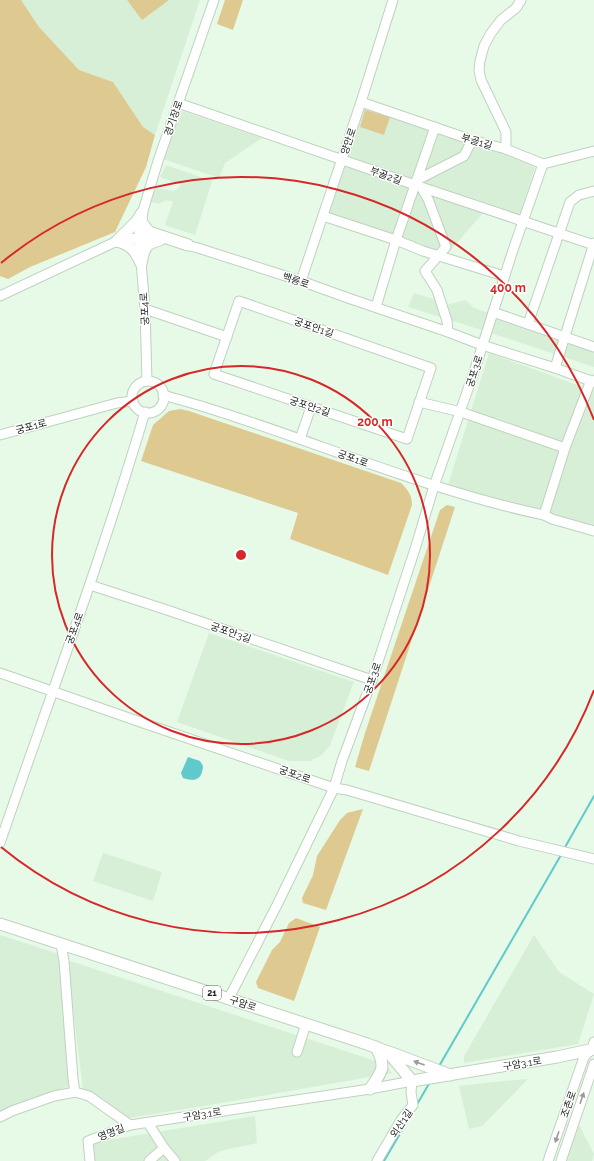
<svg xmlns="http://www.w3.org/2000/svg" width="594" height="1161" viewBox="0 0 594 1161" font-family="Raleway,'Noto Sans KR',sans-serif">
<rect width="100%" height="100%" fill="#e7f9e7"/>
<!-- built -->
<g fill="#d7efd7">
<path d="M21,0H200L155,135L143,127L113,82L79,70L39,27Z"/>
<path d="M363,107L536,164L519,217L490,205L441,261L327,214Z"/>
<path d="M182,111L262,138L225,163L219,178L163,159Z"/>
<path d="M166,165L212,181L195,235L165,225L173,202L166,200L159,204L150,202L156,188L173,191L178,189L181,185L160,177Z"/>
<path d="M414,293L437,300L446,305L466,300L474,308L594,350V367L482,330L408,307Z"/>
<path d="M489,353L594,391V526L448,485Z"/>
<path d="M209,633L354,682L330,745L322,755L310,761H289L177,722Z"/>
<path d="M103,853L162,872L153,901L93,881Z"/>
<path d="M0,935L59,954L69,1086L0,1112Z"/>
<path d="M534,935L559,972L594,994L578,1044L464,1063V1056Z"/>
<path d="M67,960L385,1064L392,1073L210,1105L129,1118L83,1090Z"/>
<path d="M528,1079L482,1126L469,1129L459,1086L504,1081Z"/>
<path d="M255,1116L257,1143L220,1151L205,1161H93L90,1143Z"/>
<path d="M579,1125L594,1154L592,1161H566Z"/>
</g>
<!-- green -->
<g fill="#deca91">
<path d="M0,0H21L39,27L79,70L113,82L143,127L155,135L146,167L115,232L30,267L8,279L0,276Z"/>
<path d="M127,0H169L142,20Z"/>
<path d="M225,0H243L233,30L217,24Z"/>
<path d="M365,110L390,117L384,135L360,127Z"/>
<path d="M180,409L189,411L401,483C408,490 412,495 412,505L388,575L290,539L298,513L141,461L153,425L169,411Z"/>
<path d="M447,505L455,507L369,771L355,767L365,733L440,510Z"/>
<path d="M363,809L326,910L303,903L302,898L313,875L317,856L340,820L347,813Z"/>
<path d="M296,918L320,927L294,1001L258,988L256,982L272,950L280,942L289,923Z"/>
</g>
<!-- water -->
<path fill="#60c9cb" d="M188,757L200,761L203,766C202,780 195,782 183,778L181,773Z"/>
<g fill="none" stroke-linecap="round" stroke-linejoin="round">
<!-- stream -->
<g stroke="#60c9cb" stroke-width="2">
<path d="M564,849L594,796"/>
<path d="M438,1068L561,855"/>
<path d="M416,1106L430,1082"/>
<path d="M384,1161L411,1115"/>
</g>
<defs>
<g id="minor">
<path d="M361,102L472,140L506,149L543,164L594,151"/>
<path d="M178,103L415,185L594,245"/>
<path d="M506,149V132L481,80L479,70L480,61L484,46L491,33L501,20L516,8L521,0"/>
<path d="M417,180L464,156L472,140"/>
<path d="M421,187L428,199L446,247L425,271L437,290L447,321L448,332"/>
<path d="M323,216L396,240L423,251L504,276"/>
<path d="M182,244L198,248L301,281L348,298L448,332L482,345L555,368L594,382"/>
<path d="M301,281L361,102L393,0"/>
<path d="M0,296L117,241C133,238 144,237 160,240"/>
<path d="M239,301L431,368L407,439L214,374Z"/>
<path d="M376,307L396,240L435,127"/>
<path d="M145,309L227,337"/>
<path d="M493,312L594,347"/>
<path d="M528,324L570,202L579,195L594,191"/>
<path d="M555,368L594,243"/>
<path d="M147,381L145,309L139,238V224L158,161L214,0"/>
<circle cx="148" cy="397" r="16"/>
<path d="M163,395C292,430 414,488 544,515L552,519L594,531"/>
<path d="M419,402L461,412L565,448"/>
<path d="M0,435L117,403L133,401"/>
<path d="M300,439L311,407"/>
<path d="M544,515L565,448L591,380"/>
<path d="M90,585L167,610L372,680"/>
<path d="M0,673L146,724L334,788L347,790L519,841L594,859"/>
<path d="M0,843C49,700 102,557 145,412"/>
<path d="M61,944L64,961L73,1079L75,1092"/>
<path d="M229,998L278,903L334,788L342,761L372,680L415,549L434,486L474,372L513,250L543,164"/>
<path d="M297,1052L306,1024"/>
<path d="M0,1117L12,1111L54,1096L75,1092L89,1096L130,1125L370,1089L412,1081L411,1092L413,1105L401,1120L377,1161"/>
<path d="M148,1123L164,1148L175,1161"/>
<path d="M90,1161L88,1141L130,1125"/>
<path d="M149,1161L164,1148"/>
<path d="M548,1161L584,1057L592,1049L594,1042"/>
<path d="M561,1161L594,1064"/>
</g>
<g id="major">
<path d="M141,216L142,223L149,232L188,245"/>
<path d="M117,241L137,221L142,213"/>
<path d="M117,241C131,245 135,250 141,263"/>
<path d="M141,263C144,249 145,243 160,240"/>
<path d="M0,924L367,1044L388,1052L412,1081L557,1057L594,1049"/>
<path d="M389,1052L450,1075"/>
<path d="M370,1089C382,1071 387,1068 376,1047"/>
</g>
</defs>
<!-- minor casing -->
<use href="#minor" stroke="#bfd1bf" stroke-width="11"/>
<!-- major casing -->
<use href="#major" stroke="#bfd1bf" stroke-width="13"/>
<!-- minor -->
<use href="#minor" stroke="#fff" stroke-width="9"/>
<!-- major -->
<use href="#major" stroke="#fff" stroke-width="11"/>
</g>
<!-- one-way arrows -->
<defs><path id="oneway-solid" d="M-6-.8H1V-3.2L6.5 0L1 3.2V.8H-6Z"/></defs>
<g fill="#989b98">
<use href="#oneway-solid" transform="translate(419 1063) rotate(-160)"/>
<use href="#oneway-solid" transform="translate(582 1098) rotate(-71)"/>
<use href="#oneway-solid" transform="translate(557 1137) rotate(109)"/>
</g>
<!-- distance rings -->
<g fill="none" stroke="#d62828" stroke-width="2">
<circle cx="241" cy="555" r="189"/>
<path d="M594 690A378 378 0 0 1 1 847M1 263A378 378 0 0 1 594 420"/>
</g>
<g text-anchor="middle" stroke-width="3" stroke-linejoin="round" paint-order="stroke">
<!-- shield labels -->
<rect fill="#fff" stroke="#5f645f" stroke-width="1" x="203" y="986" width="18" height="14" rx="3"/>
<g font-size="9" font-weight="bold" fill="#1a211a">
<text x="212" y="996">21</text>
</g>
<!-- street labels -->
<g font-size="10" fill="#1a211a" stroke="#fff">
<text transform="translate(173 118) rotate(-71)" y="4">경기장로</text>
<text transform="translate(348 141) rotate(-71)" y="4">양안로</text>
<text transform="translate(477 141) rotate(17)" y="4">부골1길</text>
<text transform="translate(386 175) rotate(20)" y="4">부골2길</text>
<text transform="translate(296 280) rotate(19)" y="4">백릉로</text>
<text transform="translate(144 309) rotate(-93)" y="4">궁포4로</text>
<text transform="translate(314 327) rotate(19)" y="4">궁포안1길</text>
<text transform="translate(474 371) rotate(-72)" y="4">궁포3로</text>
<text transform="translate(310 406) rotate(18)" y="4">궁포안2길</text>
<text transform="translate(31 426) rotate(-15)" y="4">궁포1로</text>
<text transform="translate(353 458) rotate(19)" y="4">궁포1로</text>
<text transform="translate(74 628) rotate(-70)" y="4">궁포4로</text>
<text transform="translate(231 632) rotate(19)" y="4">궁포안3길</text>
<text transform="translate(372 678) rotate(-71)" y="4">궁포3로</text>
<text transform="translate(295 774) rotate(19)" y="4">궁포2로</text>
<text transform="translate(243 1003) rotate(18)" y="4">구암로</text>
<text transform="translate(522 1063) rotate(-10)" y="4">구암3.1로</text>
<text transform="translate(568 1104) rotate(-71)" y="4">조촌로</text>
<text transform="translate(202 1114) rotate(-9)" y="4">구암3.1로</text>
<text transform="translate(401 1123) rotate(-56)" y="4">외산1길</text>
<text transform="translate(111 1132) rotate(-21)" y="4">영명길</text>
</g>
</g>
<circle cx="241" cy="555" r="6" fill="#d62828" stroke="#fff" stroke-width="2"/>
<g font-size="12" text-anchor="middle" font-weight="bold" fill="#d62828" stroke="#fff" stroke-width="3" stroke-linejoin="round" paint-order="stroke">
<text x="508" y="292">400 m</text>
<text x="375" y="426">200 m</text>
</g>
</svg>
